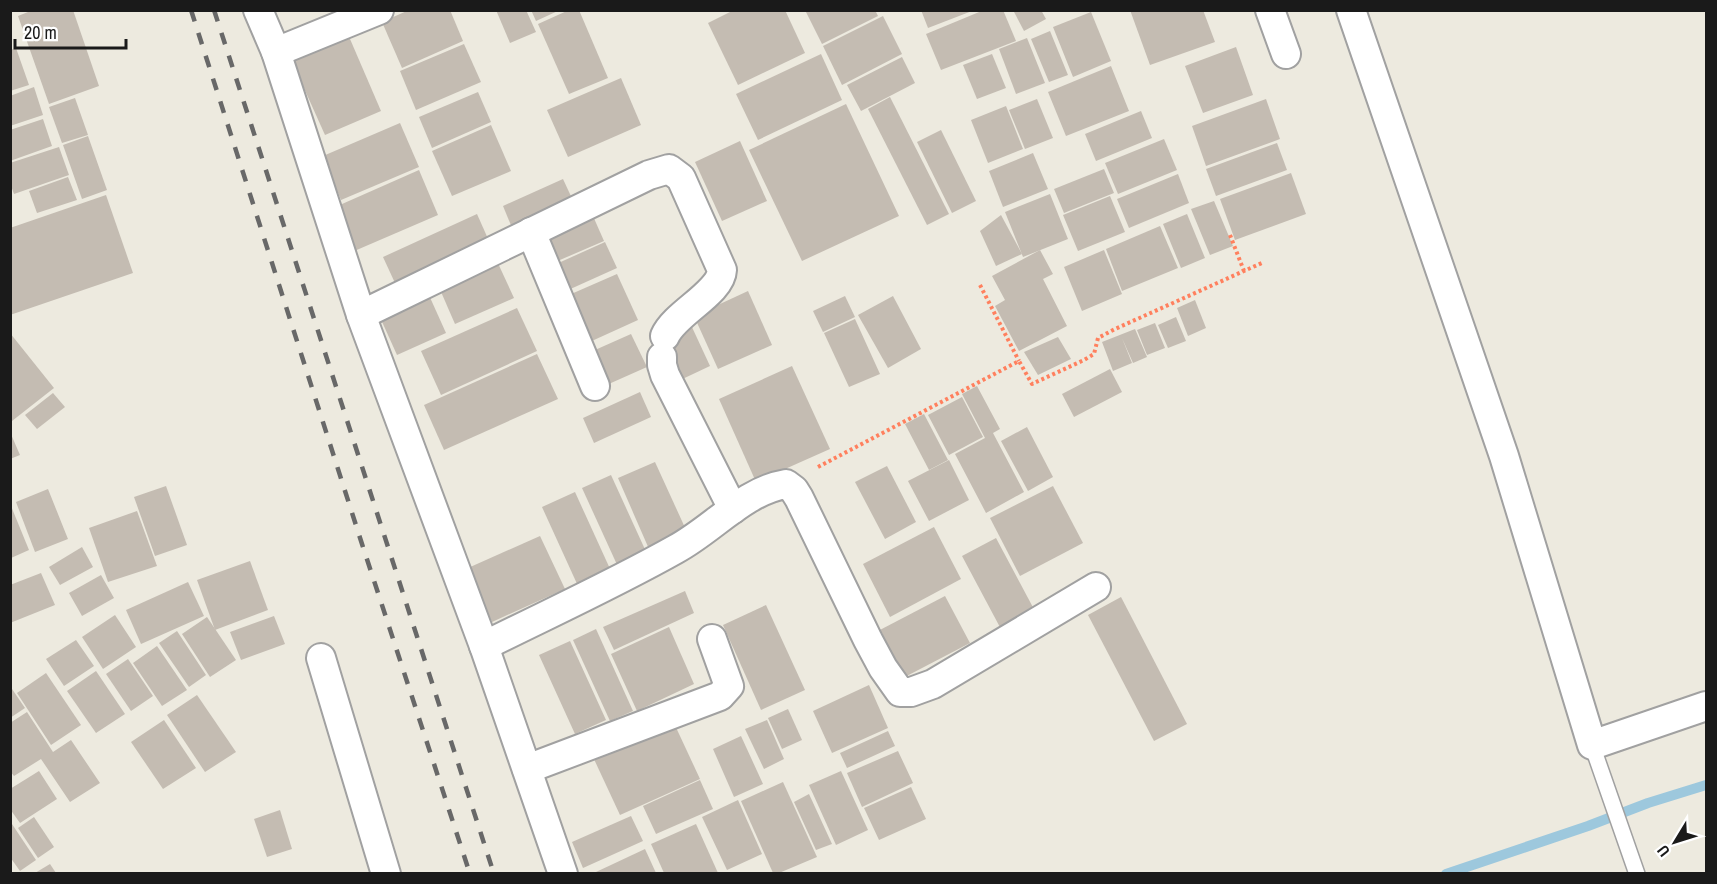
<svg xmlns="http://www.w3.org/2000/svg" width="1717" height="884" viewBox="0 0 1717 884" font-family="'Archivo Narrow',sans-serif">
<rect width="100%" height="100%" fill="#edeadf"/>
<g fill="none" stroke-linecap="round" stroke-linejoin="round">
<!-- stream -->
<path stroke="#9dc8dd" stroke-width="10" d="M1446,874L1588,826L1648,803L1706,785"/>
</g>
<!-- building -->
<g fill="#c4bcb2">
<path d="M33,10H73L99,86L49,104L18,16Z"/>
<path d="M409,10H450L463,41L402,68L382,22Z"/>
<path d="M496,10H526L536,32L510,43Z"/>
<path d="M531,10H560L536,21Z"/>
<path d="M569,10H579L608,78L569,94L538,24Z"/>
<path d="M734,10H785L805,53L738,85L708,23Z"/>
<path d="M805,10H875L878,16L822,44Z"/>
<path d="M921,10H972V11L928,28Z"/>
<path d="M984,10H1003L1016,41L941,70L926,34Z"/>
<path d="M1013,10H1041L1046,19L1024,31Z"/>
<path d="M1130,10H1203L1215,42L1150,65Z"/>
<path d="M1091,12L1111,61L1073,77L1053,27Z"/>
<path d="M883,16L902,54L842,85L823,46Z"/>
<path d="M1050,31L1068,75L1049,82L1031,39Z"/>
<path d="M347,32L381,111L325,135L290,57Z"/>
<path d="M1027,38L1045,83L1016,94L999,49Z"/>
<path d="M464,44L481,82L416,110L400,71Z"/>
<path d="M1236,47L1253,95L1203,113L1185,66Z"/>
<path d="M16,48L29,85L10,91V50Z"/>
<path d="M821,54L842,100L758,140L736,94Z"/>
<path d="M992,54L1006,88L977,99L963,65Z"/>
<path d="M902,57L915,83L861,111L847,85Z"/>
<path d="M1111,66L1129,111L1066,136L1048,92Z"/>
<path d="M621,78L641,125L568,157L547,110Z"/>
<path d="M34,87L43,115L10,126V96Z"/>
<path d="M478,92L491,122L432,148L419,117Z"/>
<path d="M890,97L949,214L927,225L868,109Z"/>
<path d="M75,98L88,135L62,143L49,107Z"/>
<path d="M1037,99L1053,138L1025,149L1009,110Z"/>
<path d="M1266,99L1280,139L1206,166L1192,126Z"/>
<path d="M846,104L899,216L802,261L749,150Z"/>
<path d="M1006,106L1023,149L988,163L971,120Z"/>
<path d="M1141,111L1152,138L1096,161L1085,134Z"/>
<path d="M43,119L52,146L10,161V130Z"/>
<path d="M400,123L419,167L341,200L323,156Z"/>
<path d="M491,125L511,171L452,196L432,151Z"/>
<path d="M941,130L976,201L952,213L917,142Z"/>
<path d="M88,136L107,190L82,199L63,145Z"/>
<path d="M1164,139L1177,170L1118,194L1105,163Z"/>
<path d="M740,141L767,201L722,221L695,162Z"/>
<path d="M1277,143L1287,170L1216,196L1206,169Z"/>
<path d="M59,147L69,175L14,194L10,183V163Z"/>
<path d="M1033,153L1048,189L1003,207L989,171Z"/>
<path d="M1104,169L1114,193L1064,213L1054,189Z"/>
<path d="M419,170L438,215L352,252L333,208Z"/>
<path d="M1291,173L1306,214L1235,240L1220,199Z"/>
<path d="M1178,174L1189,203L1129,228L1117,199Z"/>
<path d="M68,177L77,200L37,213L29,191Z"/>
<path d="M563,179L576,207L515,235L503,206Z"/>
<path d="M1050,194L1068,239L1023,257L1005,212Z"/>
<path d="M106,195L133,273L10,315V228Z"/>
<path d="M1110,196L1125,232L1078,251L1063,215Z"/>
<path d="M1214,201L1233,246L1210,255L1191,209Z"/>
<path d="M589,207L604,241L553,263L538,231Z"/>
<path d="M477,214L489,241L395,283L383,257Z"/>
<path d="M1187,214L1205,258L1181,268L1163,224Z"/>
<path d="M1001,215L1022,254L996,266L980,231Z"/>
<path d="M1160,226L1178,268L1122,291L1106,249Z"/>
<path d="M605,242L617,268L566,291L554,265Z"/>
<path d="M1040,250L1053,274L1043,279L1067,326L1019,351L995,306L1005,300L992,276Z"/>
<path d="M1104,250L1122,294L1082,311L1064,267Z"/>
<path d="M496,259L514,298L455,324L438,285Z"/>
<path d="M617,274L638,320L583,345L562,298Z"/>
<path d="M748,291L772,345L718,369L694,316Z"/>
<path d="M428,293L446,333L397,355L379,315Z"/>
<path d="M845,296L855,317L823,332L813,311Z"/>
<path d="M893,296L921,349L888,368L858,315Z"/>
<path d="M1195,300L1206,328L1188,336L1177,308Z"/>
<path d="M517,308L537,351L441,395L421,351Z"/>
<path d="M1176,317L1186,341L1168,348L1158,325Z"/>
<path d="M855,319L880,374L849,387L824,333Z"/>
<path d="M1155,323L1165,348L1147,355L1137,330Z"/>
<path d="M691,325L710,366L674,383L655,341Z"/>
<path d="M1135,329L1147,357L1133,363L1122,338L1132,363L1113,371L1102,342Z"/>
<path d="M10,333L54,388L12,421L10,419Z"/>
<path d="M631,334L647,367L602,387L586,354Z"/>
<path d="M1058,337L1071,359L1038,375L1024,352Z"/>
<path d="M537,354L558,399L444,450L424,405Z"/>
<path d="M792,366L830,449L756,482L719,399Z"/>
<path d="M1110,369L1122,392L1074,417L1062,394Z"/>
<path d="M977,386L1000,429L993,433L1024,492L986,513L955,454L985,438L962,394Z"/>
<path d="M640,392L651,417L594,443L583,418Z"/>
<path d="M53,393L65,407L37,429L25,415Z"/>
<path d="M962,397L983,437L949,455L928,415Z"/>
<path d="M924,414L948,460L929,470L905,424Z"/>
<path d="M1027,427L1053,477L1028,491L1001,441Z"/>
<path d="M10,432L20,455L10,459Z"/>
<path d="M949,460L969,500L929,521L908,481Z"/>
<path d="M655,462L687,532L649,549L618,478Z"/>
<path d="M887,466L916,522L885,539L855,482Z"/>
<path d="M611,475L648,556L619,569L582,488Z"/>
<path d="M166,486L187,545L155,556L134,497Z"/>
<path d="M1053,486L1083,543L1020,576L990,518Z"/>
<path d="M48,489L68,539L35,552L16,502Z"/>
<path d="M575,492L611,571L578,586L542,507Z"/>
<path d="M11,506L29,550L11,558Z"/>
<path d="M137,511L157,566L108,582L89,528Z"/>
<path d="M934,527L961,579L890,617L863,564Z"/>
<path d="M540,536L565,589L492,622L468,568Z"/>
<path d="M996,538L1036,613L1002,631L962,556Z"/>
<path d="M82,547L93,567L60,585L49,567Z"/>
<path d="M250,561L268,610L215,630L197,580Z"/>
<path d="M41,573L55,605L10,623V585Z"/>
<path d="M101,575L114,598L82,616L69,593Z"/>
<path d="M188,582L204,616L141,644L126,610Z"/>
<path d="M685,591L694,613L614,650L603,627Z"/>
<path d="M945,596L970,643L901,679L876,632Z"/>
<path d="M1121,597L1187,724L1154,741L1088,615Z"/>
<path d="M766,605L805,690L761,710L723,625Z"/>
<path d="M115,615L136,647L103,669L82,637Z"/>
<path d="M274,616L285,644L241,660L230,632Z"/>
<path d="M207,617L236,660L210,677L182,634Z"/>
<path d="M669,627L694,684L637,711L611,654Z"/>
<path d="M596,629L633,711L610,721L573,640Z"/>
<path d="M177,631L206,675L189,687L159,643Z"/>
<path d="M76,640L94,666L64,686L46,659Z"/>
<path d="M570,641L606,720L575,734L539,655Z"/>
<path d="M157,646L187,690L162,706L133,663Z"/>
<path d="M128,659L153,696L131,711L106,674Z"/>
<path d="M96,671L125,714L96,733L67,691Z"/>
<path d="M46,673L81,725L51,745L17,693Z"/>
<path d="M869,685L888,728L832,753L813,711Z"/>
<path d="M10,686L25,708L10,718Z"/>
<path d="M197,695L236,752L205,772L167,715Z"/>
<path d="M788,709L802,740L782,749L768,718Z"/>
<path d="M27,712L53,752L71,740L100,783L70,802L41,759L14,776L10,771V723Z"/>
<path d="M164,720L196,768L163,789L131,742Z"/>
<path d="M767,720L784,759L764,769L745,729Z"/>
<path d="M673,721L700,779L620,815L593,757Z"/>
<path d="M888,731L895,746L847,768L840,753Z"/>
<path d="M741,736L763,784L734,797L713,749Z"/>
<path d="M898,751L913,783L862,807L847,773Z"/>
<path d="M39,771L57,799L20,823L10,809V789Z"/>
<path d="M841,771L868,830L836,845L809,785Z"/>
<path d="M700,780L713,809L656,834L643,806Z"/>
<path d="M783,782L817,857L779,873H773L741,801Z"/>
<path d="M911,787L926,819L879,840L864,808Z"/>
<path d="M809,794L832,844L816,850L794,802Z"/>
<path d="M738,800L762,854L727,870L702,817Z"/>
<path d="M280,810L292,849L267,857L254,819Z"/>
<path d="M631,816L643,841L583,868L572,842Z"/>
<path d="M34,817L54,847L38,858L18,828Z"/>
<path d="M10,821L36,860L20,871L10,857Z"/>
<path d="M696,824L718,873H664L651,844Z"/>
<path d="M645,849L656,873H597L596,872Z"/>
<path d="M50,864L56,873H35Z"/>
</g>
<g fill="none" stroke-linecap="round" stroke-linejoin="round">
<defs>
<path id="service" d="M1592,745L1637,874"/>
<g id="minor">
<path d="M258,10L276,52L361,315L484,646L563,874"/>
<path d="M1270,10L1286,54"/>
<path d="M1351,10L1504,456L1592,745L1706,706"/>
<path d="M276,52L379,10"/>
<path d="M531,232L595,386"/>
<path d="M361,315L649,175L669,169L681,178L722,270C721,293 675,313 665,336"/>
<path d="M662,357V365L665,375L733,509"/>
<path d="M484,646C548,614 614,584 676,549C713,529 744,491 786,484L794,490L799,498L868,640L883,668L900,692H911L933,684L1096,587"/>
<path d="M321,658L386,874"/>
<path d="M527,769L720,696L729,686L712,639"/>
</g>
</defs>
<!-- service casing -->
<use href="#service" stroke="#a1a1a1" stroke-width="18"/>
<!-- minor casing -->
<use href="#minor" stroke="#a1a1a1" stroke-width="32"/>
<!-- path -->
<g stroke="#ff805e" stroke-width="4" stroke-dasharray="3 3" stroke-linecap="butt">
<path d="M1230,235L1244,271"/>
<path d="M980,285L1019,361"/>
<path d="M818,467L1019,361L1032,384L1084,360L1094,354L1098,338L1115,329L1264,262"/>
</g>
<!-- service -->
<use href="#service" stroke="#fff" stroke-width="15"/>
<!-- minor -->
<use href="#minor" stroke="#fff" stroke-width="28"/>
<!-- rail -->
<g stroke="#686868" stroke-width="4.5" stroke-dasharray="12 12" stroke-linecap="butt">
<path d="M191,10L362,544L470,874"/>
<path d="M214,10L494,874"/>
</g>
</g>
<!-- border -->
<rect width="1717" height="884" fill="none" stroke="#1a1a1a" stroke-width="24"/>
<!-- north arrow -->
<g transform="translate(1675 842) rotate(232)" stroke="#ffffff" stroke-width="4.5" paint-order="stroke">
<path d="M0-4.5L10 22L0 15L-10 22Z" fill="#1a1a1a"/>
<text y="-9" font-size="16" font-weight="bold" text-anchor="middle" fill="#1a1a1a">U</text>
</g>
<!-- scale -->
<path d="M15 39v9h111v-9" fill="none" stroke="#1a1a1a" stroke-width="3"/>
<text x="24" y="39" font-size="18" fill="#1a1a1a" stroke="#ffffff" stroke-width="4.5" paint-order="stroke">20 m</text>
</svg>
